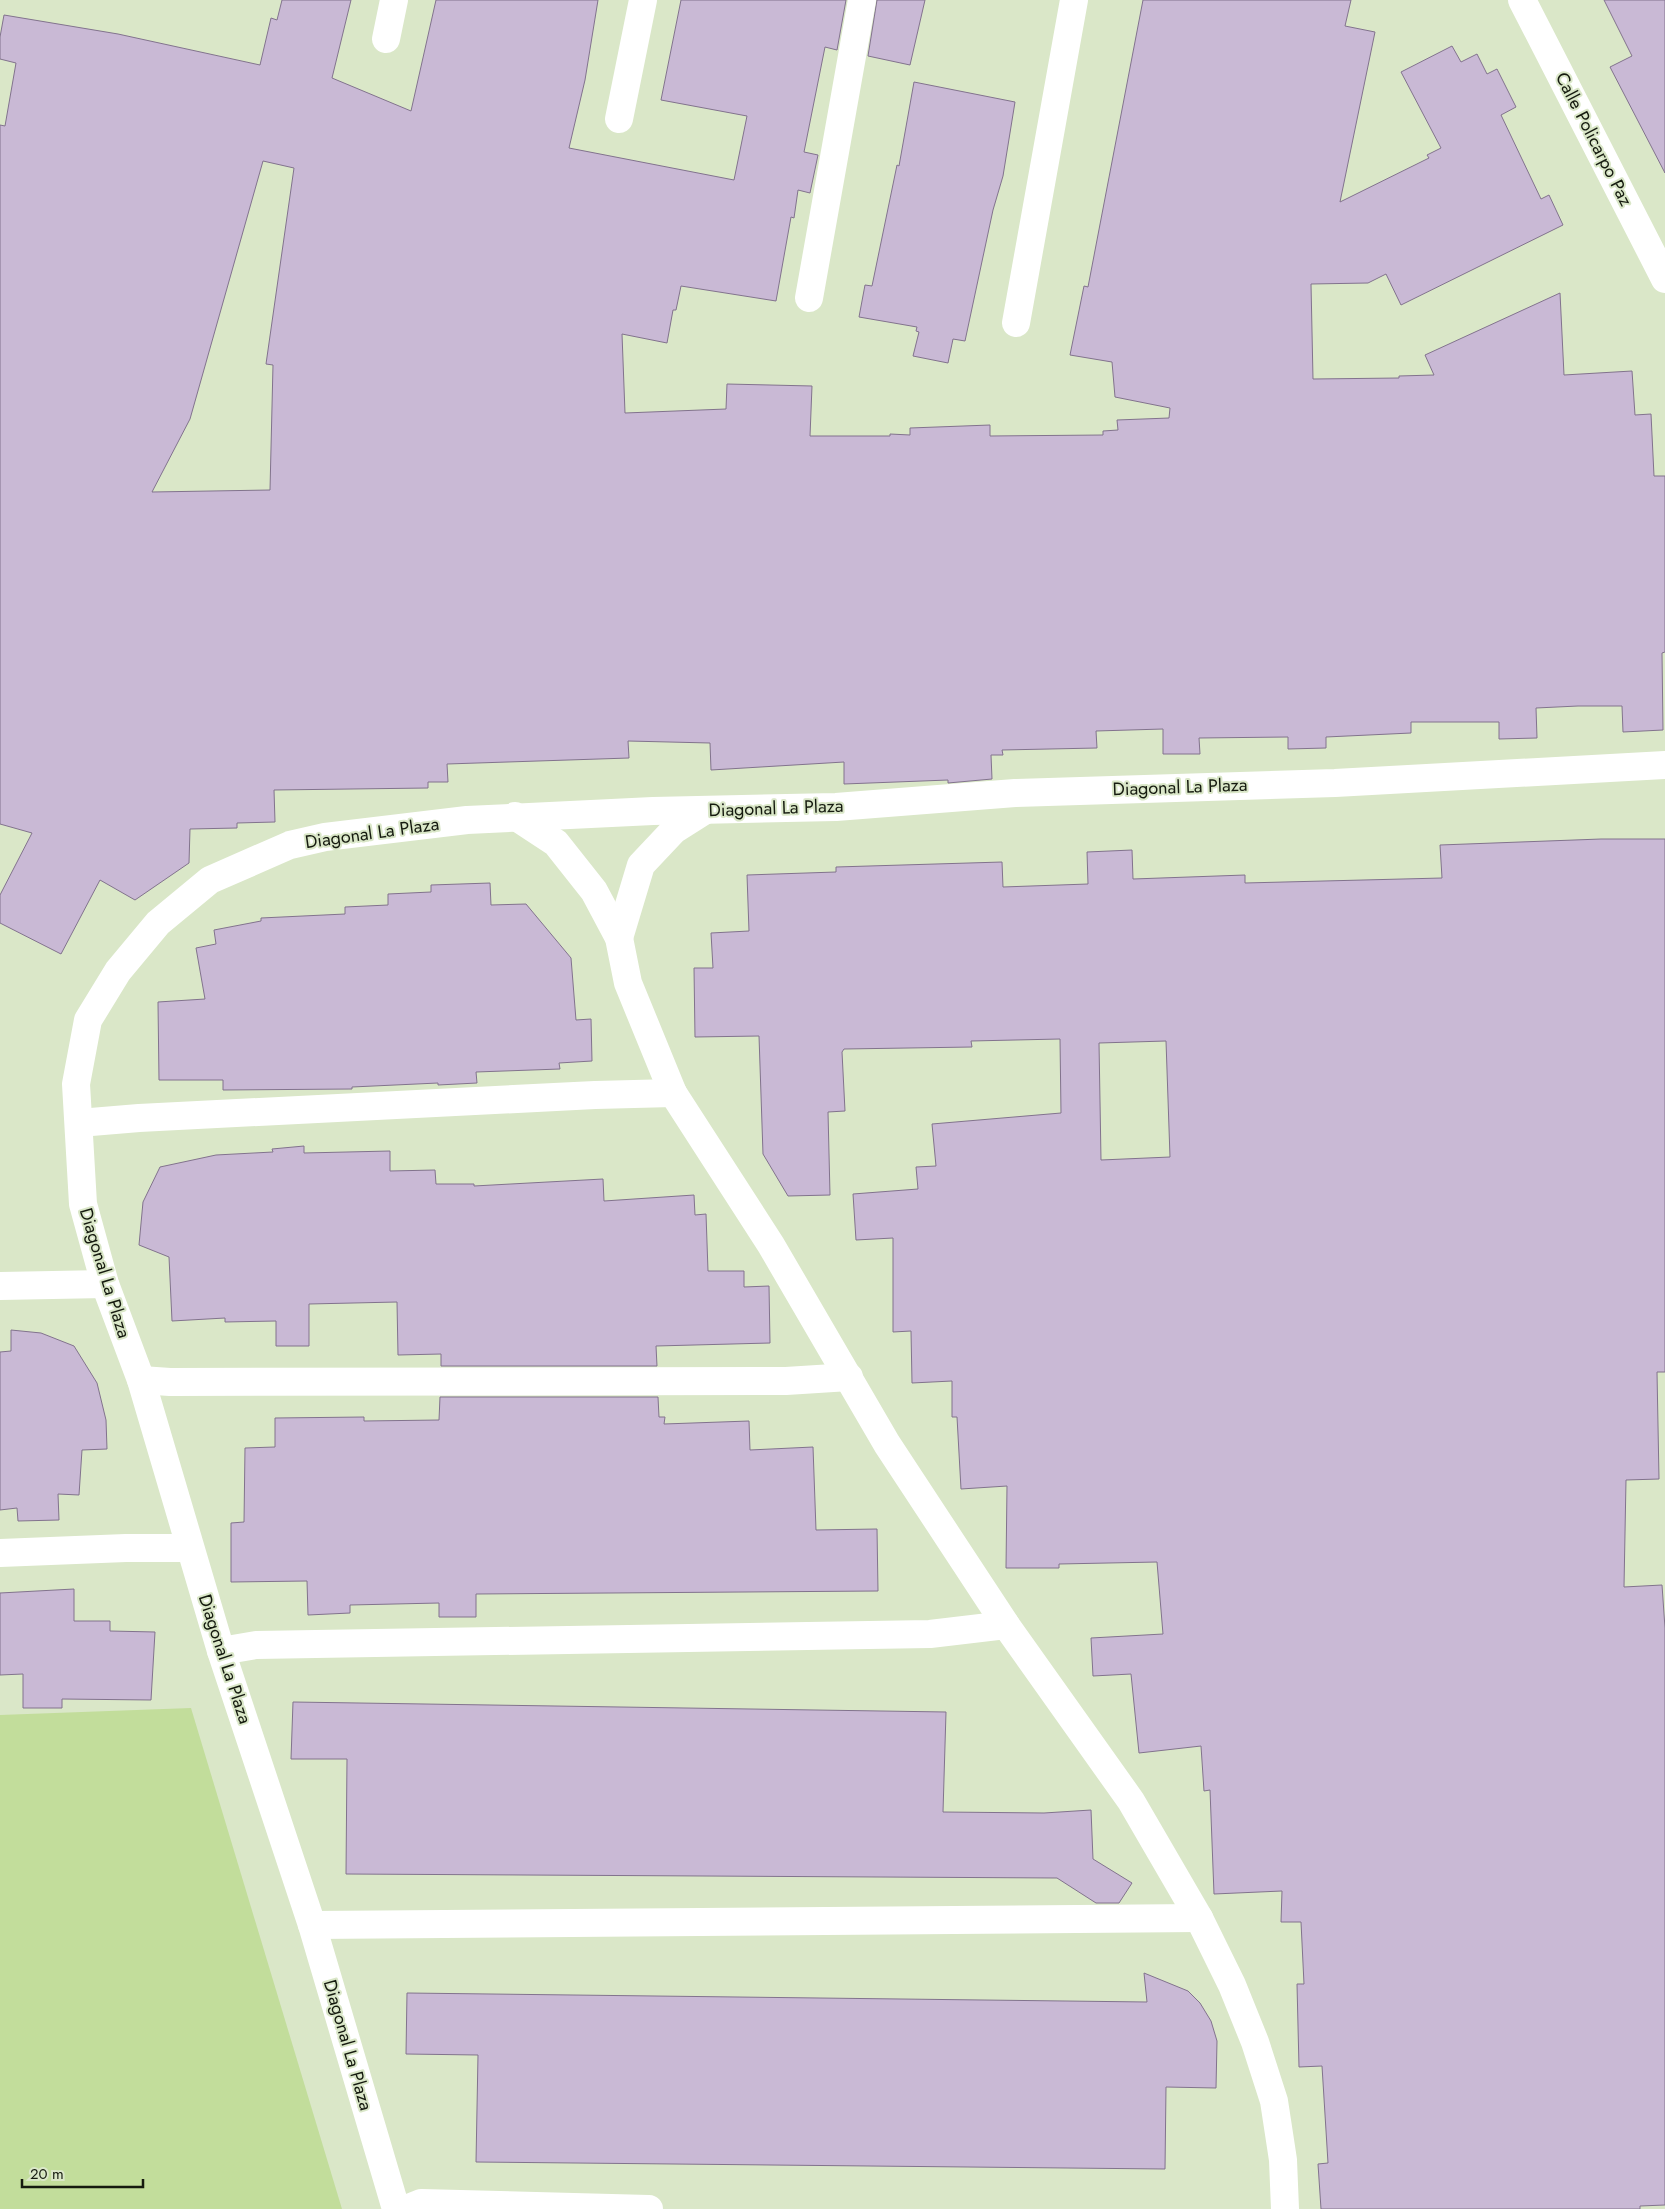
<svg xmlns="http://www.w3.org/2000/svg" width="1665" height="2209" viewBox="0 0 1665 2209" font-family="Jost,sans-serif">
<rect width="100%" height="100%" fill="#dae7c8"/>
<!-- green -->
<path fill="#c2dd9b" d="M191,1708L342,2209H0V1715Z"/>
<!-- building -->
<g fill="#c9b9d5" stroke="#82738d" fill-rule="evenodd">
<path d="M282,0H351L332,78L411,111L436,0H598L585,80L569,148L734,180L747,116L661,100L681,0H846L837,50L825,47L804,152L818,155L810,193L798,190L794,218L791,217L776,301L681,286L676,310H673L667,343L622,334L625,413L726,409L727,384L812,386L810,436H890V434L910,435V428L990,425V436L1103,435V431L1118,430L1117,420L1169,418L1170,408L1115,397L1112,362L1070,355L1084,286L1088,287L1143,0H1351L1345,26L1375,32L1340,202L1429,158L1427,155L1441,148L1401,72L1452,46L1461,62L1477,54L1487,74L1497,69L1516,107L1501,115L1541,199L1549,195L1563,225L1401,305L1386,274L1368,283L1311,284L1313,379L1399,378V376L1434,375L1425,355L1560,293L1564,375L1632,371L1635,415L1651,414L1654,476H1665V652L1662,653L1663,730L1623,732L1622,706H1578L1536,708L1537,738L1499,739V722H1411V733L1326,737V748L1288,749V737L1199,738L1200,754H1163V729L1096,731L1097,748L1002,750L1003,755H991L992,779L948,783V780L844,784V762L711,770L710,743L628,741L629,758L447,764L448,782H428V788L274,790L275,822L237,823V828L190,829L189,863L135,900L100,880L61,954L0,923V895L32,833L0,824V125L5,126L16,63L0,59V37L4,15L118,34L260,65L271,18L277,20ZM263,161L294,168L266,364L273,365L270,490L152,492L190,419Z"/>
<path d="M877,0H925L910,65L868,56Z"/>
<path d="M1604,0H1665V173L1610,67L1632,56Z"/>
<path d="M914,82L1015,102L1003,176L993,210L965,341L953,339L948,363L913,356L919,332L916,331L917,327L859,317L865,285L872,286L897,165L899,166Z"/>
<path d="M1601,839H1665V1372H1657L1659,1479L1626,1480L1624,1587L1662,1585L1665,1628V2205L1640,2206V2209H1321L1318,2164L1328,2163L1322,2066L1299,2067L1297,1984H1304L1301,1922H1281L1282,1891L1214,1894L1210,1790L1204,1791L1201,1746L1139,1753L1131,1674L1093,1676L1091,1638L1163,1634L1157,1562L1059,1564V1568H1006L1007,1486L961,1489L957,1417H952V1381L912,1383L911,1331L893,1332V1238L856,1240L853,1194L918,1189L916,1167L936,1166L932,1124L1061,1113L1060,1039L971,1041L972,1047L844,1049L842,1052L845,1111L828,1112L830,1195L788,1196L763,1154L759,1036L695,1037L694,968H713L711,933L749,931L747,875L836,872V867L1002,862L1003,887L1088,884L1087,852L1132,850L1133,879L1245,875V883L1442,878L1440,845ZM1166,1041L1170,1157L1101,1160L1099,1043Z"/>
<path d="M490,883L491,905L526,904L571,958L576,1020L591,1019L592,1061L559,1063L560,1069L476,1072L477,1083L438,1085V1083L352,1087V1089L223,1090V1080H159L158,1002L205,999L196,948L216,944L214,930L261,921V918L345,914V907L388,905V894L431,892V885Z"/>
<path d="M304,1146V1153L390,1151V1171L435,1170L436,1184H474V1186L603,1179L604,1201L694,1195L695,1215L706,1214L708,1271H744V1287L769,1286L770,1343L656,1346L657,1366H441V1354L398,1355L397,1302L309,1304V1346H276V1321L225,1322V1318L172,1321L169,1257L139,1245L143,1202L160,1167L216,1155L273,1152L272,1149Z"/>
<path d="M11,1330L41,1333L74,1346L97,1383L106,1420L107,1449L82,1450L79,1495L58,1494L59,1520L18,1521L17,1508L0,1510V1352L11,1351Z"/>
<path d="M440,1397H658L659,1417H665L664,1424L749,1421L750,1450L813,1447L816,1530L877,1529L878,1591L476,1594V1617H439V1603L350,1605V1613L308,1615L307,1581L231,1582V1523L244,1522L245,1448L275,1447V1418L364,1417V1421L439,1420Z"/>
<path d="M74,1589V1621H110V1631L155,1632L151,1700L62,1699V1708H23V1674L0,1675V1593Z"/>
<path d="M293,1702L946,1712L943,1812L1044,1813L1091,1810L1093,1859L1132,1883L1119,1903H1096L1057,1878L346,1874L347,1759H291Z"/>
<path d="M1144,1973L1188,1991L1200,2003L1211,2021L1217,2041L1216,2088L1166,2087L1165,2169L476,2162L478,2055L406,2054L407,1993L1147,2002Z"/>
</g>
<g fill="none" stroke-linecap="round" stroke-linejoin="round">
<!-- minor -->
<g stroke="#fff" stroke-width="28">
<path d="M1522,0L1665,279"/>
<path d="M386,39L394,0"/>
<path d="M619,119L643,0"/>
<path d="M809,298L862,0"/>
<path d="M1016,323L1074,0"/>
<path d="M515,816L556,843L594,891L619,938L628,983L673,1093L771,1245L887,1444L1006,1625L1131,1801L1199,1918L1232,1985L1255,2042L1274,2101L1283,2160L1285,2209"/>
<path d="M619,938L641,865L674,830L704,811"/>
<path d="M79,1123L139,1118L595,1095L673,1093"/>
<path d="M0,1286L105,1284"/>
<path d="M141,1380L170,1382L786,1381L849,1377"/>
<path d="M0,1553L126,1548H189"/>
<path d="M221,1651L256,1645L930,1634L1006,1625"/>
<path d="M312,1925L1199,1918"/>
<path d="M396,2209L312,1925L221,1651L141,1380L105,1284L83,1204L76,1084L88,1020L118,971L158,923L210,880L290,845L325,837L467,820L653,811L836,807L1015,793L1335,783L1665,765"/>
<path d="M406,2209L421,2203L649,2209"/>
</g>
</g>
<g text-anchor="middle" stroke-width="4" stroke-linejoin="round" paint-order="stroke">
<!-- street labels -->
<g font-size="18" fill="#151a0f" stroke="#dae7c8">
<text transform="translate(1594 139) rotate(63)" y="6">Calle Policarpo Paz</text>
<text transform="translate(1180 787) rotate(-2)" y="6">Diagonal La Plaza</text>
<text transform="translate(776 808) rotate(-2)" y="6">Diagonal La Plaza</text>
<text transform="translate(372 833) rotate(-8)" y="6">Diagonal La Plaza</text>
<text transform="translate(105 1273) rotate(73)" y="6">Diagonal La Plaza</text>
<text transform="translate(225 1659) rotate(72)" y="6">Diagonal La Plaza</text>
<text transform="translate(348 2045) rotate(74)" y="6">Diagonal La Plaza</text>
</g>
</g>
<!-- scale -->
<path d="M22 2179v8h121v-8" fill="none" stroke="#151a0f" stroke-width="2.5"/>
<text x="30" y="2179" font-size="15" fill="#151a0f" stroke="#dae7c8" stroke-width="4" paint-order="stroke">20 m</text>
</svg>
